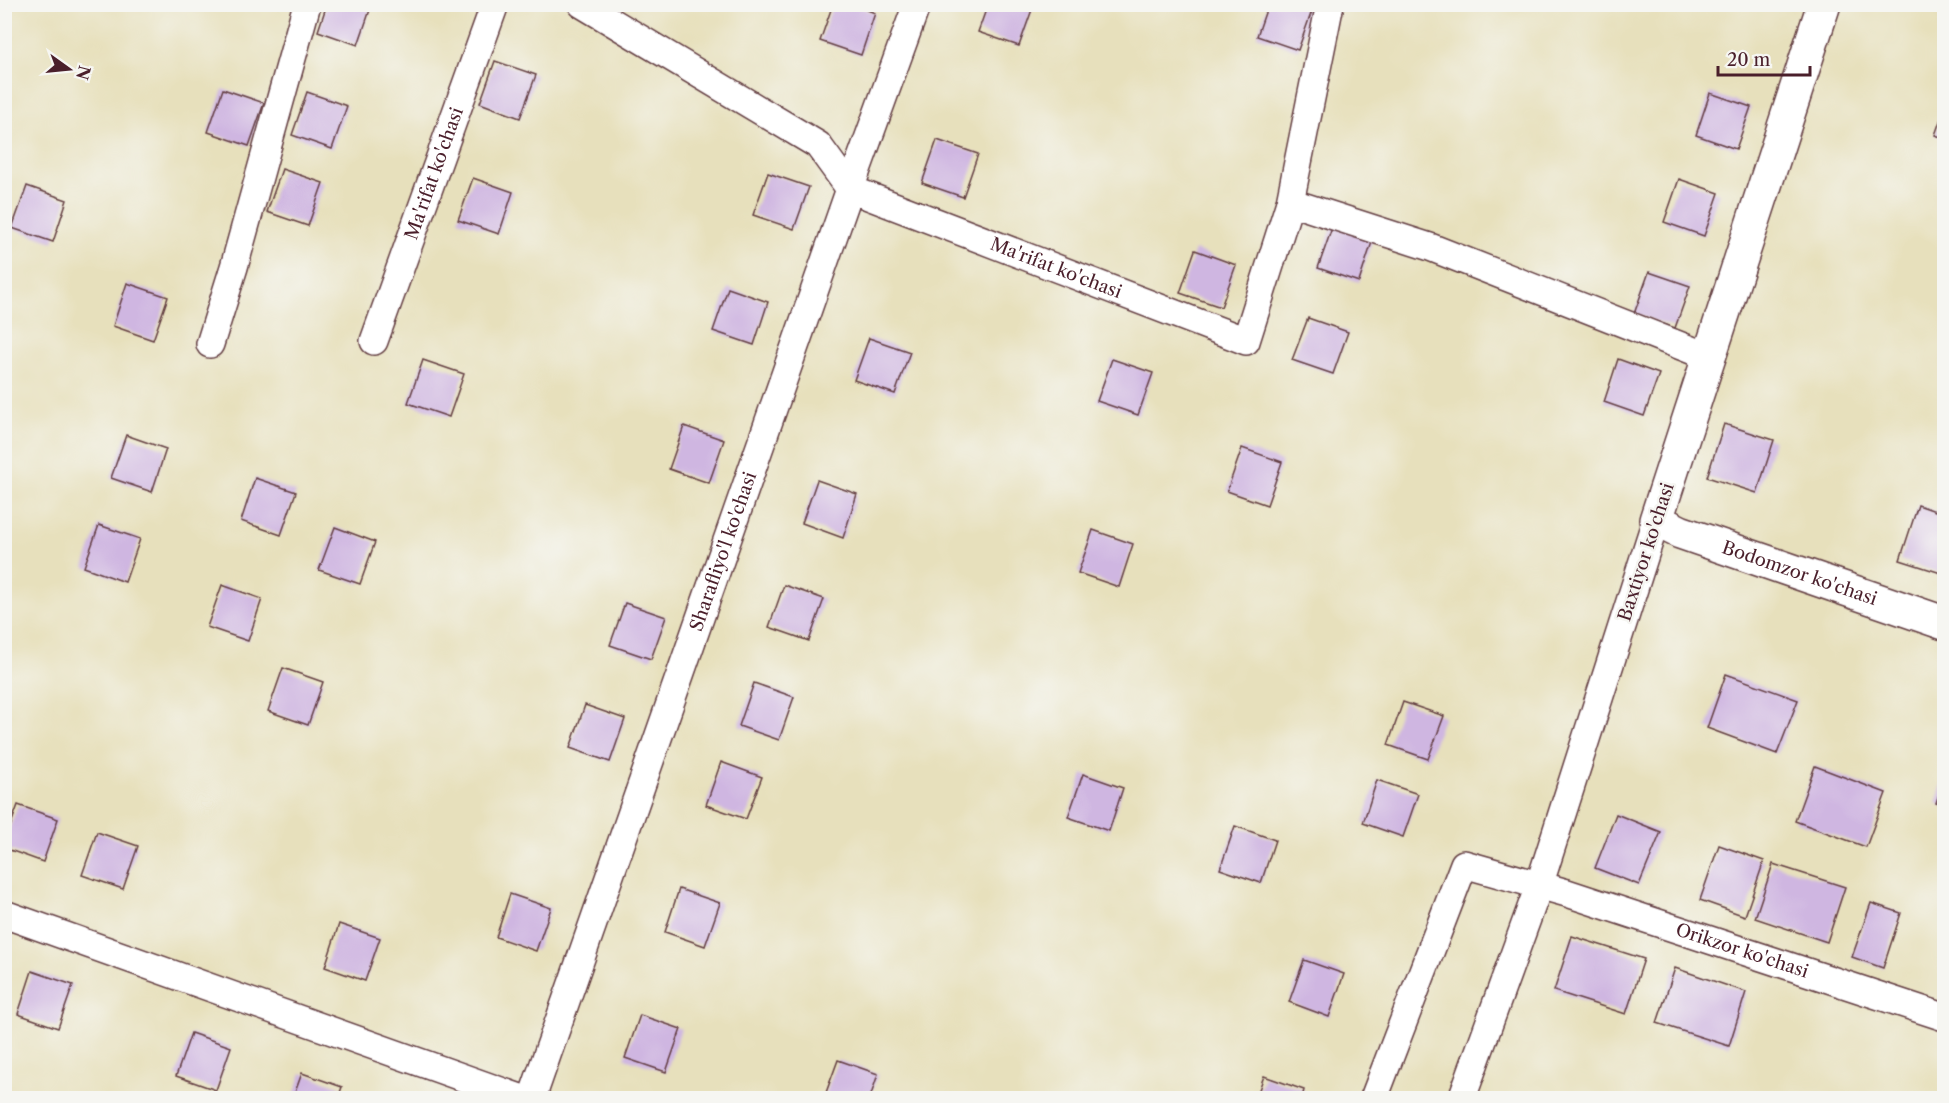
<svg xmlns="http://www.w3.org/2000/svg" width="1949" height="1103" viewBox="0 0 1949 1103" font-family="'Libre Caslon Text',serif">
<rect width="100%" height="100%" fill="#f6f6f2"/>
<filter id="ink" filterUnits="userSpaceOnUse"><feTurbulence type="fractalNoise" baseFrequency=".0167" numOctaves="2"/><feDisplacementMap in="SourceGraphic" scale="12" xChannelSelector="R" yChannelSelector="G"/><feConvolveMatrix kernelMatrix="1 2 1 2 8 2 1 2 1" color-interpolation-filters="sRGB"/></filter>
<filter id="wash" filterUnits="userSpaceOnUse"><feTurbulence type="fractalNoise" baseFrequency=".008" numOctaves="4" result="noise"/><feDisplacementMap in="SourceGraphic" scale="24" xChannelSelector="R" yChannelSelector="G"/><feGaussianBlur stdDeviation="1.35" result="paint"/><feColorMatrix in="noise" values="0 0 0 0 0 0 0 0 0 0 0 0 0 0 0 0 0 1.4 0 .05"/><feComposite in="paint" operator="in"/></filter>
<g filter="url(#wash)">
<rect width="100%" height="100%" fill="#e7e0bc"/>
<g id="blocks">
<!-- building -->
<g fill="#cfb6e1">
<path d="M327,4H372L358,45L318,31Z"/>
<path d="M833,4H852L875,13L861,55L820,41Z"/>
<path d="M988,4H1034L1019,46L978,32Z"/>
<path d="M1268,4H1303L1313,8L1298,50L1257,36Z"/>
<path d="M495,61L536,75L520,118L480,103Z"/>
<path d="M223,89L264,103L249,146L208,132Z"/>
<path d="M307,92L347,106L332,149L292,135Z"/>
<path d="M1710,93L1751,107L1736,149L1696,135Z"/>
<path d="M1944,110V138L1935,135Z"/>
<path d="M937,140L978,154L963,197L922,183Z"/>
<path d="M282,169L323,183L308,226L267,212Z"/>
<path d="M768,173L809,187L794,229L753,215Z"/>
<path d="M473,178L513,192L499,234L458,220Z"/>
<path d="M1679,179L1719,193L1704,236L1664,222Z"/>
<path d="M27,186L67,200L53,242L12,228Z"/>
<path d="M1333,225L1373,239L1359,282L1318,268Z"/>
<path d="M1195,250L1236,265L1221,307L1180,293Z"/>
<path d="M1649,272L1690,286L1675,328L1634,314Z"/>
<path d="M127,283L168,297L153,340L113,326Z"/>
<path d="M728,288L768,302L754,345L713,331Z"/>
<path d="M1308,318L1348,332L1333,374L1292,360Z"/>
<path d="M869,338L910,352L895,394L854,380Z"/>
<path d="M1112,359L1153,373L1138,415L1097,401Z"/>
<path d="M1618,359L1659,374L1644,416L1604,402Z"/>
<path d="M423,360L464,374L449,417L408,403Z"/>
<path d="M1724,424L1774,440L1757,493L1707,477Z"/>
<path d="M684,426L724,440L709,483L669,469Z"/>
<path d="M126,435L166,449L152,492L111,478Z"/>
<path d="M1242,448L1282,462L1267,505L1227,491Z"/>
<path d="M255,478L296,492L281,535L241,521Z"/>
<path d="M817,480L857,494L843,538L802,523Z"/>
<path d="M1918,505L1944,514V574L1900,560Z"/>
<path d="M99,525L140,539L125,582L84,567Z"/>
<path d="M335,527L375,542L360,584L319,570Z"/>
<path d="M1093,530L1133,544L1119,587L1078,573Z"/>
<path d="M222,585L262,599L248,641L207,627Z"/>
<path d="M784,585L824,599L809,641L769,627Z"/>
<path d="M625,603L666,617L651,659L610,645Z"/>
<path d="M283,668L323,682L308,725L268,711Z"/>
<path d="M1726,674L1798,700L1777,754L1707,728Z"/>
<path d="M754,683L794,697L779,740L739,726Z"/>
<path d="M1403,702L1444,716L1428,759L1388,745Z"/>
<path d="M585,705L625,719L610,762L570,748Z"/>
<path d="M721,762L762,777L746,819L706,805Z"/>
<path d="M1815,766L1886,793L1866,847L1795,821Z"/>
<path d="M1083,774L1123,788L1109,831L1068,817Z"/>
<path d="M1377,780L1418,794L1403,837L1363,823Z"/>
<path d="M1944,780V806L1936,803Z"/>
<path d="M18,805L58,819L43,862L4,848V843Z"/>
<path d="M1616,814L1661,832L1639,885L1595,868Z"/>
<path d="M1235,826L1275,840L1261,883L1220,869Z"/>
<path d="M97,832L138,846L123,889L82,875Z"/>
<path d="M1719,845L1764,861L1745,916L1700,900Z"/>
<path d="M1773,864L1845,887L1827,942L1755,918Z"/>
<path d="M679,889L720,903L705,946L665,932Z"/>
<path d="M510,894L551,908L536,951L496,937Z"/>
<path d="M1871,903L1901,913L1883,968L1852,957Z"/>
<path d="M339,924L380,938L365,981L325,967Z"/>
<path d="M1572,936L1644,959L1626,1014L1554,991Z"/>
<path d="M1304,960L1344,974L1329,1017L1289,1002Z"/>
<path d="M1675,968L1746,992L1729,1046L1657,1023Z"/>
<path d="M32,971L73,985L58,1028L18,1014Z"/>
<path d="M640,1015L681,1029L666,1072L625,1058Z"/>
<path d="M191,1033L231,1047L216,1090L176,1076Z"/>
<path d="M838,1060L878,1074L870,1098H824Z"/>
<path d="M302,1073L342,1087L338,1098H293Z"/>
<path d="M1264,1076L1304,1090L1302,1098H1256Z"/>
</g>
</g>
</g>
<g filter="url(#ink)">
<use href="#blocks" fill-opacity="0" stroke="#623c41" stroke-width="1.5"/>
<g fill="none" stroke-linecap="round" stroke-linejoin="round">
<defs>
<g id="minor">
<path id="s1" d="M582,4L818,145L850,189L1246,341L1290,202L1330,4"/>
<path d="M1290,202L1430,247L1709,357"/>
<path id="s2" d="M374,341L495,4"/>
<path d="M210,344L234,267L307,4"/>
<path d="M4,914L520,1098"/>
<path id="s3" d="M532,1098L850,189L917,4"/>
<path id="s4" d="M1374,1098L1464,864L1567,893L1944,1017"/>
<path d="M1462,1098L1539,886L1656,520"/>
</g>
<g id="tertiary">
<path id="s5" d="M1824,4L1656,520L1680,532L1944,623"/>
</g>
</defs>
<!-- minor casing -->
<use href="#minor" stroke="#623c41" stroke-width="30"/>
<!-- tertiary casing -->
<use href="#tertiary" stroke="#623c41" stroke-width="36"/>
<!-- minor -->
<use href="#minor" stroke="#fff" stroke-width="27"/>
<!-- tertiary -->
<use href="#tertiary" stroke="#fff" stroke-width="33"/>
</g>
</g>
<g text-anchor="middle" stroke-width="5" stroke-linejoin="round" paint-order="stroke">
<!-- street labels -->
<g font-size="18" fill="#4a1f2b" stroke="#f6f6f2">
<text dy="6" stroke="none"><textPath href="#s2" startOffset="178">Ma'rifat ko'chasi</textPath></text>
<text dy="6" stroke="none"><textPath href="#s1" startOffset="550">Ma'rifat ko'chasi</textPath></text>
<text dy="6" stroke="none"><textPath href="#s3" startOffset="579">Sharafliyo'l ko'chasi</textPath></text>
<text transform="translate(1646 552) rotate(-72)" y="6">Baxtiyor ko'chasi</text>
<text dy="6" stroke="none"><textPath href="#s5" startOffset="696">Bodomzor ko'chasi</textPath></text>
<text dy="6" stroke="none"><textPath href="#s4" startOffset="542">Orikzor ko'chasi</textPath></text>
</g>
</g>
<!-- margin -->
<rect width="1949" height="1103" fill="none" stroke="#f6f6f2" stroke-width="24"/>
<!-- north arrow -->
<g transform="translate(69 69) rotate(105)" stroke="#f6f6f2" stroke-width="4.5" paint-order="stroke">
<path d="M0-4.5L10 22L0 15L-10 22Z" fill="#4a1f2b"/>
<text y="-9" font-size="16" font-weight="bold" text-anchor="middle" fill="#4a1f2b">N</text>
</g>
<!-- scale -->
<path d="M1718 66v9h92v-9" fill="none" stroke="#4a1f2b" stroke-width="3"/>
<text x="1727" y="66" font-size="18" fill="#4a1f2b" stroke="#f6f6f2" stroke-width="4.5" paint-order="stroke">20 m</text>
</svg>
